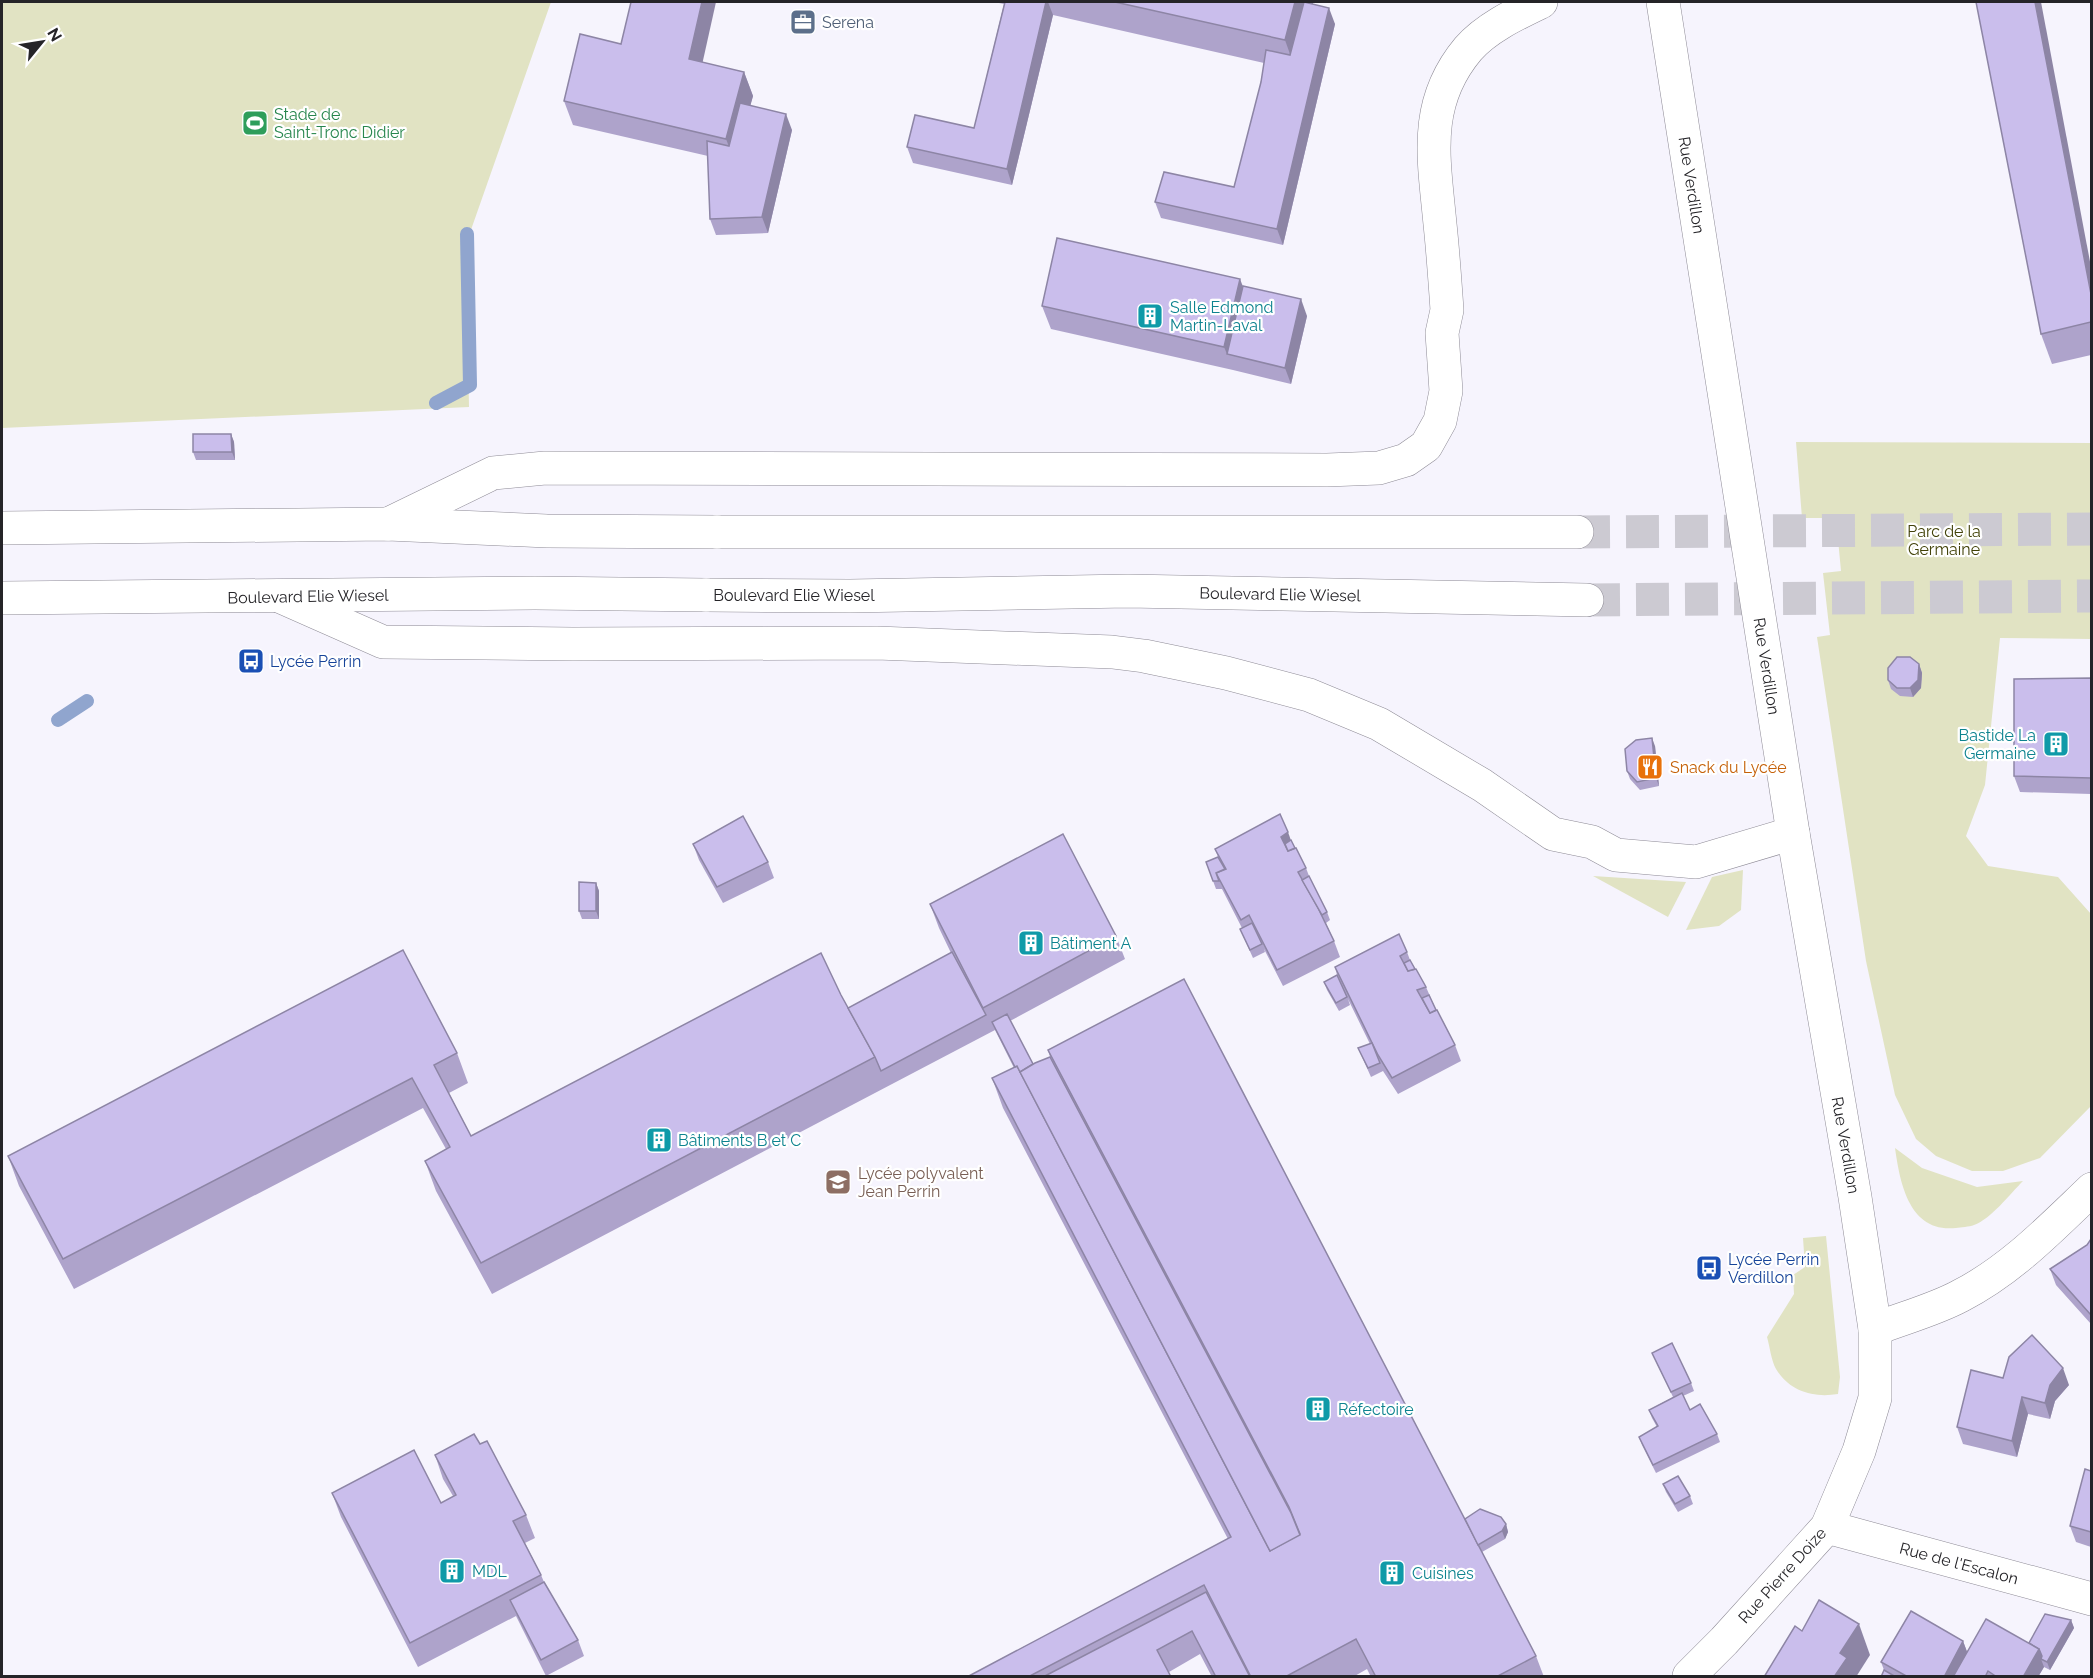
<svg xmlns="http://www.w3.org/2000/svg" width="2093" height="1678" viewBox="0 0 2093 1678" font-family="Raleway,sans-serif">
<rect width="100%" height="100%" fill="#f6f4fd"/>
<!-- green -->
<g fill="#e1e3c3">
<path d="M2,2H551L466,244L469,407L2,428Z"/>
<path d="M1796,442L2091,443V639L2000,638L1985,785L1966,836L1988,866L2058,877L2091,914V1106L2040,1158L2003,1171H1972L1936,1156L1916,1139L1895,1095L1866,961L1817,637L1830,635L1823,573L1841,571L1836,518H1802Z"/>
<path d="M1743,870L1741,910L1719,926L1686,930L1712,877Z"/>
<path d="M1593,876L1686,882L1668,917Z"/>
<path d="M1895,1148L1922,1168L1977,1187L2023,1181C2010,1194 1991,1219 1974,1225C1969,1227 1961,1227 1956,1228C1909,1233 1900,1183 1895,1148Z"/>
<path d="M1826,1236L1840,1377L1838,1394C1814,1398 1790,1392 1776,1369C1771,1360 1770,1347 1767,1337L1794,1294L1793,1275L1805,1267L1803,1238Z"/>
</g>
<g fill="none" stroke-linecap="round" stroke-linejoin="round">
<!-- stream -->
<g stroke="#90a5ce" stroke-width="14">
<path d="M436,403L470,385L467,234"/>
<path d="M58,720L87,701"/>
</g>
<!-- trunk-tunnel -->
<g stroke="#cccad2" stroke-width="33" stroke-dasharray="33 16" stroke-linecap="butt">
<path d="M1577,532L2092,529"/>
<path d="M1587,600L2092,596"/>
</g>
<defs>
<path id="minor" d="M1827,1527L2092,1599"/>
<g id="tertiary">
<path d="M1663,2L1793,833L1855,1197L1875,1329V1398L1859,1451L1827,1527L1724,1641L1689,1676"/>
<path d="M388,524L493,473L545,468L1327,470L1379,468L1406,460L1426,446L1440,421L1446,391L1442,333L1447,310C1445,281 1443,252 1440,224C1434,159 1422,104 1468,49C1486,28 1516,14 1541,2"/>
<path d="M2,528L388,524L547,531L717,532"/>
<path d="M279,596L383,642L573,644L877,643L1112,652L1144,656L1226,673L1309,695L1379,724L1482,785L1553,834L1592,842L1616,855L1696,862L1793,833"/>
<path d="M2,598L535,593L706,595"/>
<path d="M1875,1329C1903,1318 1934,1310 1960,1296C2011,1270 2051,1228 2092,1189"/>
</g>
<g id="trunk">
<path d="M717,532H1577"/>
<path d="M706,595L850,596L1128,591L1587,600"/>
</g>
</defs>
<!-- minor casing -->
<use href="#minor" stroke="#8e8b96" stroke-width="34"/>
<!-- tertiary casing -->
<use href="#tertiary" stroke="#8e8b96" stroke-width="34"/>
<!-- trunk casing -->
<use href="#trunk" stroke="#8e8b96" stroke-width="34"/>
<!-- minor -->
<use href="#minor" stroke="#fff" stroke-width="33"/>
<!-- tertiary -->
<use href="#tertiary" stroke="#fff" stroke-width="33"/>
<!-- trunk -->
<use href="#trunk" stroke="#fff" stroke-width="33"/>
</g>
<!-- wall -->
<g fill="#aea3cb">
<path d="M994,2H1313V4L1335,24L1283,245L1161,218L1155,202L1234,187L1261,82L1264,63L1053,15L1012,185L913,163L907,147L974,128L1004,4Z"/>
<path d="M621,44L744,72L753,96L750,106L792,130L768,233L716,235L710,219L708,156L573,125L564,101Z"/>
<path d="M2091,267V355L2052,364L2041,334Z"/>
<path d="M1243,286L1307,316L1291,384L1233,370L1051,329L1042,306Z"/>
<path d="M231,434L234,442L235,460H196L193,452Z"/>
<path d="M1919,664L1922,673L1921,688L1913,697L1900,696L1891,689L1888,680Z"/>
<path d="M2091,678V794L2020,792L2014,776Z"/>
<path d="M1655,746L1659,786L1640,790L1630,779L1627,771Z"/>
<path d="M1291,840L1306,868L1309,876L1327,912L1330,920L1326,923L1334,941L1340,957L1283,986L1264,949L1265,952L1253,958L1240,929L1242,928L1222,889H1216L1206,862L1218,857L1215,849Z"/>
<path d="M693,844L768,862L774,878L723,903L699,860Z"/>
<path d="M596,883L599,891V919H582L579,911Z"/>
<path d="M930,904L1116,936L1125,959L1010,1021L1033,1064L1050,1057L1048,1050L1465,1519L1506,1524L1508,1532L1505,1539L1482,1552L1536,1656L1544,1677H1371L1367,1669L1353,1677H1212L1200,1654L1169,1672L1171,1677H967L1228,1539L1003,1108L992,1078L1014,1068L995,1030L492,1294L436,1191L425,1161L446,1149L423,1108L74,1289L19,1186L8,1156L457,1053L468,1083L449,1093L471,1136L841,995L848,1008L951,953L939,928Z"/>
<path d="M1407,952L1410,960L1426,987L1436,1010L1455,1045L1461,1061L1398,1094L1383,1071L1371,1077L1358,1048L1370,1044L1348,999L1350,1005L1339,1011L1327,990L1324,982L1337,975L1335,967Z"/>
<path d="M2091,1239V1324L2056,1285L2050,1269L2087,1245Z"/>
<path d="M1652,1353L1691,1383L1694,1391L1683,1396L1690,1410L1717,1434L1720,1442L1656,1473L1642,1445L1639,1437L1657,1427L1652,1418L1649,1410L1673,1397Z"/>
<path d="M2003,1378L2069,1385L2055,1401L2050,1419L2028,1414L2017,1457L1963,1444L1957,1427Z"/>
<path d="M480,1444L526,1515L535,1538L525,1543L541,1575L544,1582L578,1640L584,1656L546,1676L516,1616L418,1667L341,1517L332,1493L441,1503L453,1496L443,1479L435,1455Z"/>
<path d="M2091,1471V1547L2076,1542L2070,1526Z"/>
<path d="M1663,1484L1690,1496L1693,1504L1678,1512L1666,1492Z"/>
<path d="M2071,1620L2074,1628L2050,1670L2044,1667L2038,1677H1881L1884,1670L1881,1662L1963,1641L1967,1652L2029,1643Z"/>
</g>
<!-- shaded-wall -->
<g fill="#8d85a5">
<path d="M702,2H716L698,83L689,59Z"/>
<path d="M1046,2H1048L1053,15L1012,185L1007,169Z"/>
<path d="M1295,2H1313V3L1296,71L1285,40Z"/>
<path d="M2035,2H2041L2091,267V294Z"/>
<path d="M1329,8L1335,24L1283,245L1277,229Z"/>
<path d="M744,72L753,96L735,162L726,139Z"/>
<path d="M786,114L792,130L768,233L762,217Z"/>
<path d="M1240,279L1249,302L1227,354L1224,347Z"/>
<path d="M1301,299L1307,316L1291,384L1285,368Z"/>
<path d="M231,434L234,442L235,460L232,452Z"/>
<path d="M1919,664L1922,673L1921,688L1913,697L1910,688Z"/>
<path d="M1652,738L1655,746L1659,786L1656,778Z"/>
<path d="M1288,832L1294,849L1288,853L1281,837Z"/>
<path d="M596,883L599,891V919L596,911Z"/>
<path d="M2063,1368L2069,1385L2055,1401L2050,1419L2045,1403L2050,1385Z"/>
<path d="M2022,1397L2028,1414L2017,1457L2012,1441Z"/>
<path d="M1506,1524L1508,1532L1505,1539L1502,1531Z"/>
<path d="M2071,1620L2074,1628L2050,1670L2047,1662Z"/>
<path d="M1859,1624L1870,1655L1856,1677H1834L1840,1653Z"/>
<path d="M1963,1641L1969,1657L1958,1677H1944Z"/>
<path d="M2039,1649L2044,1660L2041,1659L2044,1667L2038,1677H2023Z"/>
</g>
<!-- building -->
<g fill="#cabeec" stroke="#8d85a5" stroke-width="1.5">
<path d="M631,2H702L689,59L744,72L726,139L564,101L580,34L621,44Z"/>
<path d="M1005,2H1046L1007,169L907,147L915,115L974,128Z"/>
<path d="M1115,2H1295L1285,40Z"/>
<path d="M1304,2L1329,8L1277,229L1155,202L1164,172L1234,187L1261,82L1266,50L1290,55Z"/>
<path d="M1976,2H2035L2091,294V322L2041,334Z"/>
<path d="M740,103L786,114L762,217L710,219L707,141L729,146Z"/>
<path d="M1057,238L1240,279L1224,347L1042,306Z"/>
<path d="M1243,286L1301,299L1285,368L1227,354Z"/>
<path d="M193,434H231L232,452H193Z"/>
<path d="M1897,657H1910L1919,664L1918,680L1910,688H1897L1888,680V668Z"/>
<path d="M2091,678V778L2014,776V679Z"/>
<path d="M1652,738L1656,778L1637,782L1627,771L1625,749L1636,740Z"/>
<path d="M1280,814L1288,832L1281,837L1288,851L1296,848L1306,868L1298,872L1318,908L1334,941L1277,970L1249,915L1241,920L1216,873L1226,869L1215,849Z"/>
<path d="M743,816L768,862L717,887L693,844Z"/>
<path d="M1063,834L1116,936L983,1008L930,904Z"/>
<path d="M1291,840L1295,848L1288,851L1285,844Z"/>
<path d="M1218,857L1225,869L1216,873L1219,881H1213L1206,862Z"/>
<path d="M1309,876L1327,912L1322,915L1302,880Z"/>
<path d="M579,882L596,883V911H579Z"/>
<path d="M1252,923L1262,944L1250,950L1240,929Z"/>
<path d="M1399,934L1407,952L1400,956L1408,971L1416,969L1426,987L1417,990L1430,1013L1437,1010L1455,1045L1392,1078L1378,1055L1335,967Z"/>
<path d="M403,950L457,1053L434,1065L471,1136L821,953L841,995L875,1057L481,1263L425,1161L450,1147L412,1078L63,1259L8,1156Z"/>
<path d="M952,952L986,1015L881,1071L875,1057L848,1008Z"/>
<path d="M1410,960L1415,969L1408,971L1404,963Z"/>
<path d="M1337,975L1347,997L1336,1003L1324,982Z"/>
<path d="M1184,979L1536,1656L1496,1677H1376L1356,1639L1285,1677H1251L1204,1585L1028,1677H967L1231,1537L992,1078L1017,1066L1270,1551L1300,1534L1289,1507L1048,1050Z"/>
<path d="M1429,995L1436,1010L1430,1013L1422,998Z"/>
<path d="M1007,1014L1033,1064L1020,1072L1017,1066L1015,1067L992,1022Z"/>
<path d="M1372,1043L1380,1063L1368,1068L1358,1048Z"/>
<path d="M1050,1057L1291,1513L1300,1535L1270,1551L1020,1072L1035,1063Z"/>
<path d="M2091,1239V1315L2050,1269L2087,1245Z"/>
<path d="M2032,1335L2063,1368L2050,1385L2045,1403L2022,1397L2012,1441L1957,1427L1971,1370L2003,1378L2009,1357Z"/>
<path d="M1672,1343L1691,1383L1671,1392L1652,1353Z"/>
<path d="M1682,1393L1690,1410L1700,1404L1717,1434L1653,1465L1639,1437L1658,1426L1649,1410Z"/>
<path d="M474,1434L480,1444L487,1441L526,1515L513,1521L541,1575L410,1643L332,1493L414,1450L441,1503L456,1495L435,1455Z"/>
<path d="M2085,1469L2091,1471V1532L2070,1526Z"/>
<path d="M1678,1476L1690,1496L1675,1504L1663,1484Z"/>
<path d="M1480,1509L1501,1517L1506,1524L1502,1531L1478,1545L1465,1519Z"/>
<path d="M544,1582L578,1640L541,1660L510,1600Z"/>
<path d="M1206,1592L1250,1677H1216L1192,1631L1157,1650L1171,1677H1043Z"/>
<path d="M1819,1600L1859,1624L1840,1653L1847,1658L1834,1677H1764L1795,1626L1802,1631Z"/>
<path d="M1911,1611L1963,1641L1944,1677H1908L1881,1662Z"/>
<path d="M2045,1614L2071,1620L2047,1662L2041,1659L2042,1656L2039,1649L2029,1643Z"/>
<path d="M1986,1619L2039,1649L2023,1677H1997L1988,1671L1985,1677H1953Z"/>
<path d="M1884,1670L1896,1677H1881Z"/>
</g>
<!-- icons -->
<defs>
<symbol id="office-square" viewBox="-11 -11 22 22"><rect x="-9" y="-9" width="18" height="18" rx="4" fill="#5c6f8a" stroke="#fff"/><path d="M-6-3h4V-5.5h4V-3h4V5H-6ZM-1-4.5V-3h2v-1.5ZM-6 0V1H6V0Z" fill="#fff"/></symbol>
<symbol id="stadium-square" viewBox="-11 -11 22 22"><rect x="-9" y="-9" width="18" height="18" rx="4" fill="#2e9e5b" stroke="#fff"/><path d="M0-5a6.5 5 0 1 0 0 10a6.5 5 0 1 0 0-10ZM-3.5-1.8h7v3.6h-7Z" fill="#fff"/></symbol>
<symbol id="building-square" viewBox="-11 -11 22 22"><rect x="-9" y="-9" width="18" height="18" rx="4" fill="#0f9aa8" stroke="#fff"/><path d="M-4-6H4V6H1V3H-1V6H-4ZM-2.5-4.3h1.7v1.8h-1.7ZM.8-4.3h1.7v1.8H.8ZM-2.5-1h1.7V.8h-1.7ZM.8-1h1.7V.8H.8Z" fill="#fff"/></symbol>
<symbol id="bus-square" viewBox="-11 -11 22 22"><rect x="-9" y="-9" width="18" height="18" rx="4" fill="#1a4fb4" stroke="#fff"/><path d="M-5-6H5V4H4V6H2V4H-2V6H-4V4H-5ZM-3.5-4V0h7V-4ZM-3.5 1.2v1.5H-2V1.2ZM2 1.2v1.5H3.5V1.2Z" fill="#fff"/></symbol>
<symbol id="restaurant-square" viewBox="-11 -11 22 22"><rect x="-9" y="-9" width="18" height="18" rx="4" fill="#e8710a" stroke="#fff"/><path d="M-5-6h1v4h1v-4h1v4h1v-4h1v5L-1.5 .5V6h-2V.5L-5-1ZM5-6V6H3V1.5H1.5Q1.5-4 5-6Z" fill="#fff"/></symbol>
<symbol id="school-square" viewBox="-11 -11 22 22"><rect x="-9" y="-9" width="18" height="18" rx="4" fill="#8d6e63" stroke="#fff"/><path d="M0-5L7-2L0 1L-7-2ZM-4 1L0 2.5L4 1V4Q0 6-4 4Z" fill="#fff"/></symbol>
</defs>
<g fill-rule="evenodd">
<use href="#office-square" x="788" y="7" width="30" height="30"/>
<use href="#stadium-square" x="240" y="108" width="30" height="30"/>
<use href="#building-square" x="1135" y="301" width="30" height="30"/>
<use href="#bus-square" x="236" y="646" width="30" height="30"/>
<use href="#building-square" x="2041" y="729" width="30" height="30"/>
<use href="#restaurant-square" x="1635" y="752" width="30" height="30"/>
<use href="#building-square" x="1016" y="928" width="30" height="30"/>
<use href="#building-square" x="644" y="1125" width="30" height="30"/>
<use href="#school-square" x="823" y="1167" width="30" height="30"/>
<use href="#bus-square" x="1694" y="1253" width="30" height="30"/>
<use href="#building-square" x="1303" y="1394" width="30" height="30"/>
<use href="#building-square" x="437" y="1556" width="30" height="30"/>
<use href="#building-square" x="1377" y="1558" width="30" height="30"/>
</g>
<g text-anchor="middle" stroke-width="4.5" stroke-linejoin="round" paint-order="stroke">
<!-- service labels -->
<g font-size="16" fill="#4e5e75" stroke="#fff" text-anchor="start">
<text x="822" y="28">Serena</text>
</g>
<!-- leisure labels -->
<g font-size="16" fill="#27864d" stroke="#fff" text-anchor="start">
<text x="274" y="120">Stade de<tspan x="274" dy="18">Saint-Tronc Didier</tspan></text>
</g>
<!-- street labels -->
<g font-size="16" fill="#252428" stroke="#fff">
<text transform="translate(1692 185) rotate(81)" y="6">Rue Verdillon</text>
<text transform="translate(1280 594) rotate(1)" y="6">Boulevard Elie Wiesel</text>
<text x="794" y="601">Boulevard Elie Wiesel</text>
<text transform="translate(308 596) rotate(-1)" y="6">Boulevard Elie Wiesel</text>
<text transform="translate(1767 666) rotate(81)" y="6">Rue Verdillon</text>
<text transform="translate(1846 1145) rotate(80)" y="6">Rue Verdillon</text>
<text transform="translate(1959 1563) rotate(15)" y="6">Rue de l'Escalon</text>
<text transform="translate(1782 1575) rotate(-48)" y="6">Rue Pierre Doize</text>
</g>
<!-- culture labels -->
<g font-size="16" fill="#0d838f" stroke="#fff" text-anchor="start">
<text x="1170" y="313">Salle Edmond<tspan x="1170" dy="18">Martin-Laval</tspan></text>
<text x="2036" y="741" text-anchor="end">Bastide La<tspan x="2036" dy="18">Germaine</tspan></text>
<text x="1050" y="949">Bâtiment A</text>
<text x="678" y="1146">Bâtiments B et C</text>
<text x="1338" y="1415">Réfectoire</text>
<text x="472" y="1577">MDL</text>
<text x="1412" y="1579">Cuisines</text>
</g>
<!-- park labels -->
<g font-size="16" fill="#424208" stroke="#fff">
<text x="1944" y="537">Parc de la<tspan x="1944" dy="18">Germaine</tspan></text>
</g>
<!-- transit labels -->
<g font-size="16" fill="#164399" stroke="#fff" text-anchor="start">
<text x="270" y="667">Lycée Perrin</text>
<text x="1728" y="1265">Lycée Perrin<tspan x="1728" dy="18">Verdillon</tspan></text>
</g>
<!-- food labels -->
<g font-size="16" fill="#c56008" stroke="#fff" text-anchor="start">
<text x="1670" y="773">Snack du Lycée</text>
</g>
<!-- education labels -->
<g font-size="16" fill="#785e54" stroke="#fff" text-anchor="start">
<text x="858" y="1179">Lycée polyvalent<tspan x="858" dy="18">Jean Perrin</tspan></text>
</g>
</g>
<!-- border -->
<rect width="2093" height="1678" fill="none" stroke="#252428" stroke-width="6"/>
<!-- north arrow -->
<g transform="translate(42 42) rotate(60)" stroke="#ffffff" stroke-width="4.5" paint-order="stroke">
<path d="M0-4.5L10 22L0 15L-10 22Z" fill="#252428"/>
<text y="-9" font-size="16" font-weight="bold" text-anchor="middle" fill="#252428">N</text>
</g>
</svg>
